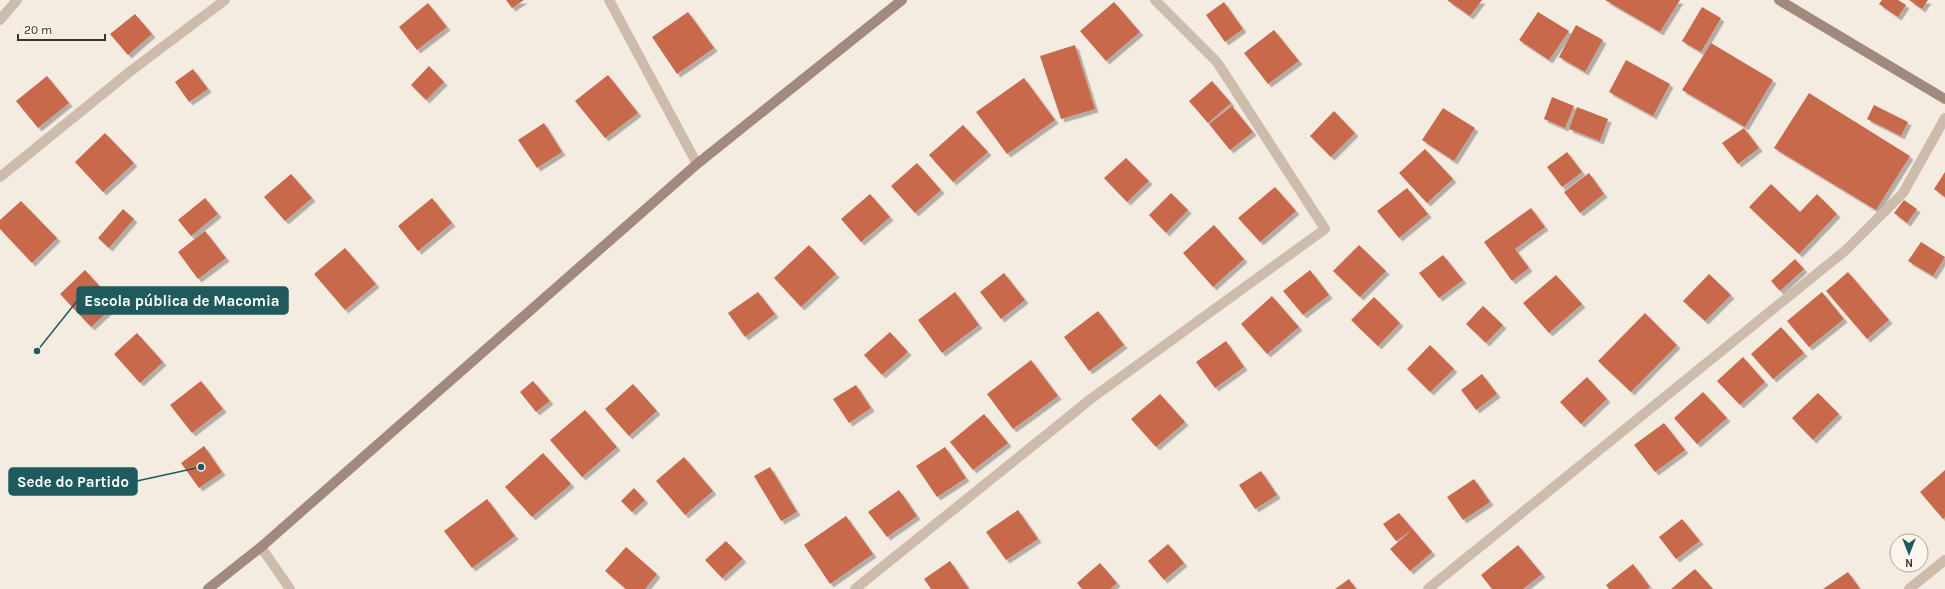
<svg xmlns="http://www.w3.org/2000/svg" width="1945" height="589" viewBox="0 0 1945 589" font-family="Karla,sans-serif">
<defs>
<filter id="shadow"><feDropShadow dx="3.5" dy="3.5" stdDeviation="0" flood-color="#0004"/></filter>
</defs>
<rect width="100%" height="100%" fill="#f4ebe1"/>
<!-- building -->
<g fill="#c8694b" filter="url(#shadow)">
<path d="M506,0H524L512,8Z"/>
<path d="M1447,0H1482L1470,16Z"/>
<path d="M1605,0H1680L1660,32Z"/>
<path d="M1882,0H1898L1906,5L1898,17L1879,4Z"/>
<path d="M1909,0H1928L1922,9Z"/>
<path d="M1114,2L1140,32L1106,61L1080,31Z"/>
<path d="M1224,2L1243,29L1225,42L1206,15Z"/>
<path d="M428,3L447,27L417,50L399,27Z"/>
<path d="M1702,7L1721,18L1701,52L1682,41Z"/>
<path d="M688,12L714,48L677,74L652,37Z"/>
<path d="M1538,12L1569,31L1549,60L1519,40Z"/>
<path d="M135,14L152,34L128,55L110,34Z"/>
<path d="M1576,25L1603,40L1585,72L1559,57Z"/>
<path d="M1274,30L1299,61L1268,84L1244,53Z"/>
<path d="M1711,43L1773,80L1745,127L1682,90Z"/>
<path d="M1075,45L1095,109L1061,119L1040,56Z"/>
<path d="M1626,60L1670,84L1653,116L1609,92Z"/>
<path d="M429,66L444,82L426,100L411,85Z"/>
<path d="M193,69L208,89L189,102L175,82Z"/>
<path d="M608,75L638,113L605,138L575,101Z"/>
<path d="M47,76L69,103L38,128L16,101Z"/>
<path d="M1024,78L1055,120L1007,154L976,112Z"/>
<path d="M1212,81L1231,103L1208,123L1189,101Z"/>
<path d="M1809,93L1910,156L1876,210L1774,148Z"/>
<path d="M1552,97L1574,106L1565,128L1544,119Z"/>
<path d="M1874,105L1908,122L1901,136L1867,119Z"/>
<path d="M1232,106L1253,132L1230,150L1209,124Z"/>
<path d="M1577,107L1608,119L1600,141L1569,129Z"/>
<path d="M1443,108L1475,128L1454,161L1422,140Z"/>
<path d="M1334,111L1355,133L1331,157L1310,136Z"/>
<path d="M544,123L562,152L537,168L518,140Z"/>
<path d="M963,125L988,152L953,182L929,155Z"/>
<path d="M1744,128L1759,148L1738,164L1722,143Z"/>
<path d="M105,133L134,163L103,192L75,162Z"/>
<path d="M1425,149L1453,179L1427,203L1399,173Z"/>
<path d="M1567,152L1582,172L1562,187L1547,167Z"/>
<path d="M1126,158L1149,181L1127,202L1104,178Z"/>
<path d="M917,163L941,190L915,213L891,186Z"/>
<path d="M1945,172V197L1934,189Z"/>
<path d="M1589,173L1604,194L1580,213L1564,192Z"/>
<path d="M291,174L312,198L285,221L264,197Z"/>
<path d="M1771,184L1800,212L1817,194L1837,214L1799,254L1749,207Z"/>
<path d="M1275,187L1296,211L1260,242L1238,218Z"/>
<path d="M1407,188L1428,214L1399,238L1377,211Z"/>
<path d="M1171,193L1188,210L1166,233L1149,215Z"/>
<path d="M870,194L890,217L861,242L841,219Z"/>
<path d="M205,198L218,214L191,236L178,220Z"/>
<path d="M432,198L452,223L418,251L398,226Z"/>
<path d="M1904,200L1917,209L1907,223L1894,213Z"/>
<path d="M21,201L57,238L32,263L0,229V220Z"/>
<path d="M1531,208L1545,227L1515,249L1529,268L1512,281L1484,242Z"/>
<path d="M123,209L134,219L109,248L98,238Z"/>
<path d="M1214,225L1244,259L1213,287L1183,253Z"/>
<path d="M205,231L226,258L198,279L178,252Z"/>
<path d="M1921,242L1945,257L1933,276L1908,261Z"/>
<path d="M809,245L836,274L801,307L774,278Z"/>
<path d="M1359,245L1386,271L1360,297L1333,271Z"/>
<path d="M345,248L376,284L345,310L314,274Z"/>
<path d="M1443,255L1463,280L1439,298L1419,273Z"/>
<path d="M1795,259L1804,269L1780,291L1771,281Z"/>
<path d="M85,270L116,304L91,327L60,294Z"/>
<path d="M1310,270L1329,295L1303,315L1283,291Z"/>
<path d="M1848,272L1889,320L1867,339L1826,291Z"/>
<path d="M1004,273L1025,300L1001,319L980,292Z"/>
<path d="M1709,274L1731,295L1705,321L1683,301Z"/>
<path d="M1556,275L1582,304L1549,333L1523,303Z"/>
<path d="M758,292L775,314L745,337L728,313Z"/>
<path d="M955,292L979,325L942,353L918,320Z"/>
<path d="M1822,292L1844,319L1809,347L1787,321Z"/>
<path d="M1272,296L1299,327L1267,354L1241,324Z"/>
<path d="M1374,297L1400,323L1378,346L1351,320Z"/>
<path d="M1483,306L1503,325L1486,343L1466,324Z"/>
<path d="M1098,311L1124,345L1089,371L1064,337Z"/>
<path d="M1645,313L1677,345L1631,392L1598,361Z"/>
<path d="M1781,327L1804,353L1773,379L1751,354Z"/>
<path d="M890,332L908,352L882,375L864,355Z"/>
<path d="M137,333L163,362L140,383L114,354Z"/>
<path d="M1226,341L1244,367L1215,388L1196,362Z"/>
<path d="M1430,345L1454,369L1430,392L1407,369Z"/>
<path d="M1743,357L1765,382L1740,405L1717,381Z"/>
<path d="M1031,360L1058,396L1013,429L987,394Z"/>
<path d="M1482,374L1497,394L1476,410L1461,390Z"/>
<path d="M1587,377L1607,399L1581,424L1560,402Z"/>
<path d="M201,381L223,409L192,433L170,405Z"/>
<path d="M533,381L550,401L536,412L520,392Z"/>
<path d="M633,384L657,411L629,436L605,409Z"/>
<path d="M856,385L871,408L849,423L833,399Z"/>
<path d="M1703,392L1727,418L1697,444L1674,418Z"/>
<path d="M1818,393L1839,414L1813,440L1792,418Z"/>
<path d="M1160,394L1185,422L1156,447L1131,419Z"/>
<path d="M585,410L617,447L582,477L550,440Z"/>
<path d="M984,414L1008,443L973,470L950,442Z"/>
<path d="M1664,423L1685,450L1655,472L1634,445Z"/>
<path d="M204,446L222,472L199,488L181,463Z"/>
<path d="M945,447L966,478L937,497L916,466Z"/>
<path d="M543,453L571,484L532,517L505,487Z"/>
<path d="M684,457L713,491L685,515L656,481Z"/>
<path d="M770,467L797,512L781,521L754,476Z"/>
<path d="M1945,470V517L1943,519L1920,492Z"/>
<path d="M1261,471L1277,495L1255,509L1239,485Z"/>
<path d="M1474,479L1490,502L1463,520L1447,497Z"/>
<path d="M634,488L645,500L632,512L621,501Z"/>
<path d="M899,490L917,516L887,537L868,512Z"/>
<path d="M487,499L515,536L472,568L444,531Z"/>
<path d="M1018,510L1038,539L1006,560L986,532Z"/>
<path d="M1399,513L1432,552L1410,571L1390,549L1412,530L1396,541L1383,524Z"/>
<path d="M846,516L873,554L830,584L804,545Z"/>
<path d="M1682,519L1700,541L1676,559L1659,537Z"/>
<path d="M726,541L743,559L722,578L705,560Z"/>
<path d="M1168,544L1184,563L1164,580L1148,561Z"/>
<path d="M1518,545L1542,574L1523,589H1492L1481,575Z"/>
<path d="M626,547L657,574L645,589H626L605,571Z"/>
<path d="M950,561L969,589H931L924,579Z"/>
<path d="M1100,563L1117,583L1110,589H1082L1077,583Z"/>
<path d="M1633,564L1650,587L1647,589H1609L1606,585Z"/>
<path d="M1695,569L1713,589H1671Z"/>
<path d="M1848,572L1860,589H1823Z"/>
<path d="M1349,579L1356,589H1335Z"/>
</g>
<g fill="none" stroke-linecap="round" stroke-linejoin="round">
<!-- street -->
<g stroke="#cdbbac" stroke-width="10">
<path d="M609,0L697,164"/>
<path d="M0,20L17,0"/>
<path d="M0,177L132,70L225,0"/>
<path d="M261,547L290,589"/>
<path d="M855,589L1092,398L1325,229L1217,62L1155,0"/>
<path d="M1428,589L1846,250L1903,193L1945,118"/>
<path d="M1909,589L1945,560"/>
</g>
<!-- secondary -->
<g stroke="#a18a7d" stroke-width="10">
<path d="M1779,0L1945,99"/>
<path d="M208,589L261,547L697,164L902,0"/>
</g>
</g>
<!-- callouts -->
<path fill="none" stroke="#1f5a5e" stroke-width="1.5" d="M37 351L77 301M201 467L137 481"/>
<g fill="#1f5a5e" stroke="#fbf5ee" stroke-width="1.5">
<circle cx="37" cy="351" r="4"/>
<circle cx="201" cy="467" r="4"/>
</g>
<g fill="#1f5a5e" stroke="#1f5a5e" stroke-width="1.5">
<rect x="77" y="287" width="211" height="27" rx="4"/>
<rect x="9" y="468" width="128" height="27" rx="4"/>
</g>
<g font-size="15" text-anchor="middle" font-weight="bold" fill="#fff">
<text x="182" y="306">Escola pública de Macomia</text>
<text x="73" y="487">Sede do Partido</text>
</g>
<!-- north arrow -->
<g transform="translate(1909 553) rotate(180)"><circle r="19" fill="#fbf5ee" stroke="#aea6a0"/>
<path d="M0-3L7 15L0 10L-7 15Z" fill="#1f5a5e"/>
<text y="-6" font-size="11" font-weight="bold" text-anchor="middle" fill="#3b302b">N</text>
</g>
<!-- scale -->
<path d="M18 34v6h87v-6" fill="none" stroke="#3b302b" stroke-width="2"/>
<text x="24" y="34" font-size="12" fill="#3b302b" stroke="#fbf5ee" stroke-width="3" paint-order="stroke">20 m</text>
</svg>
